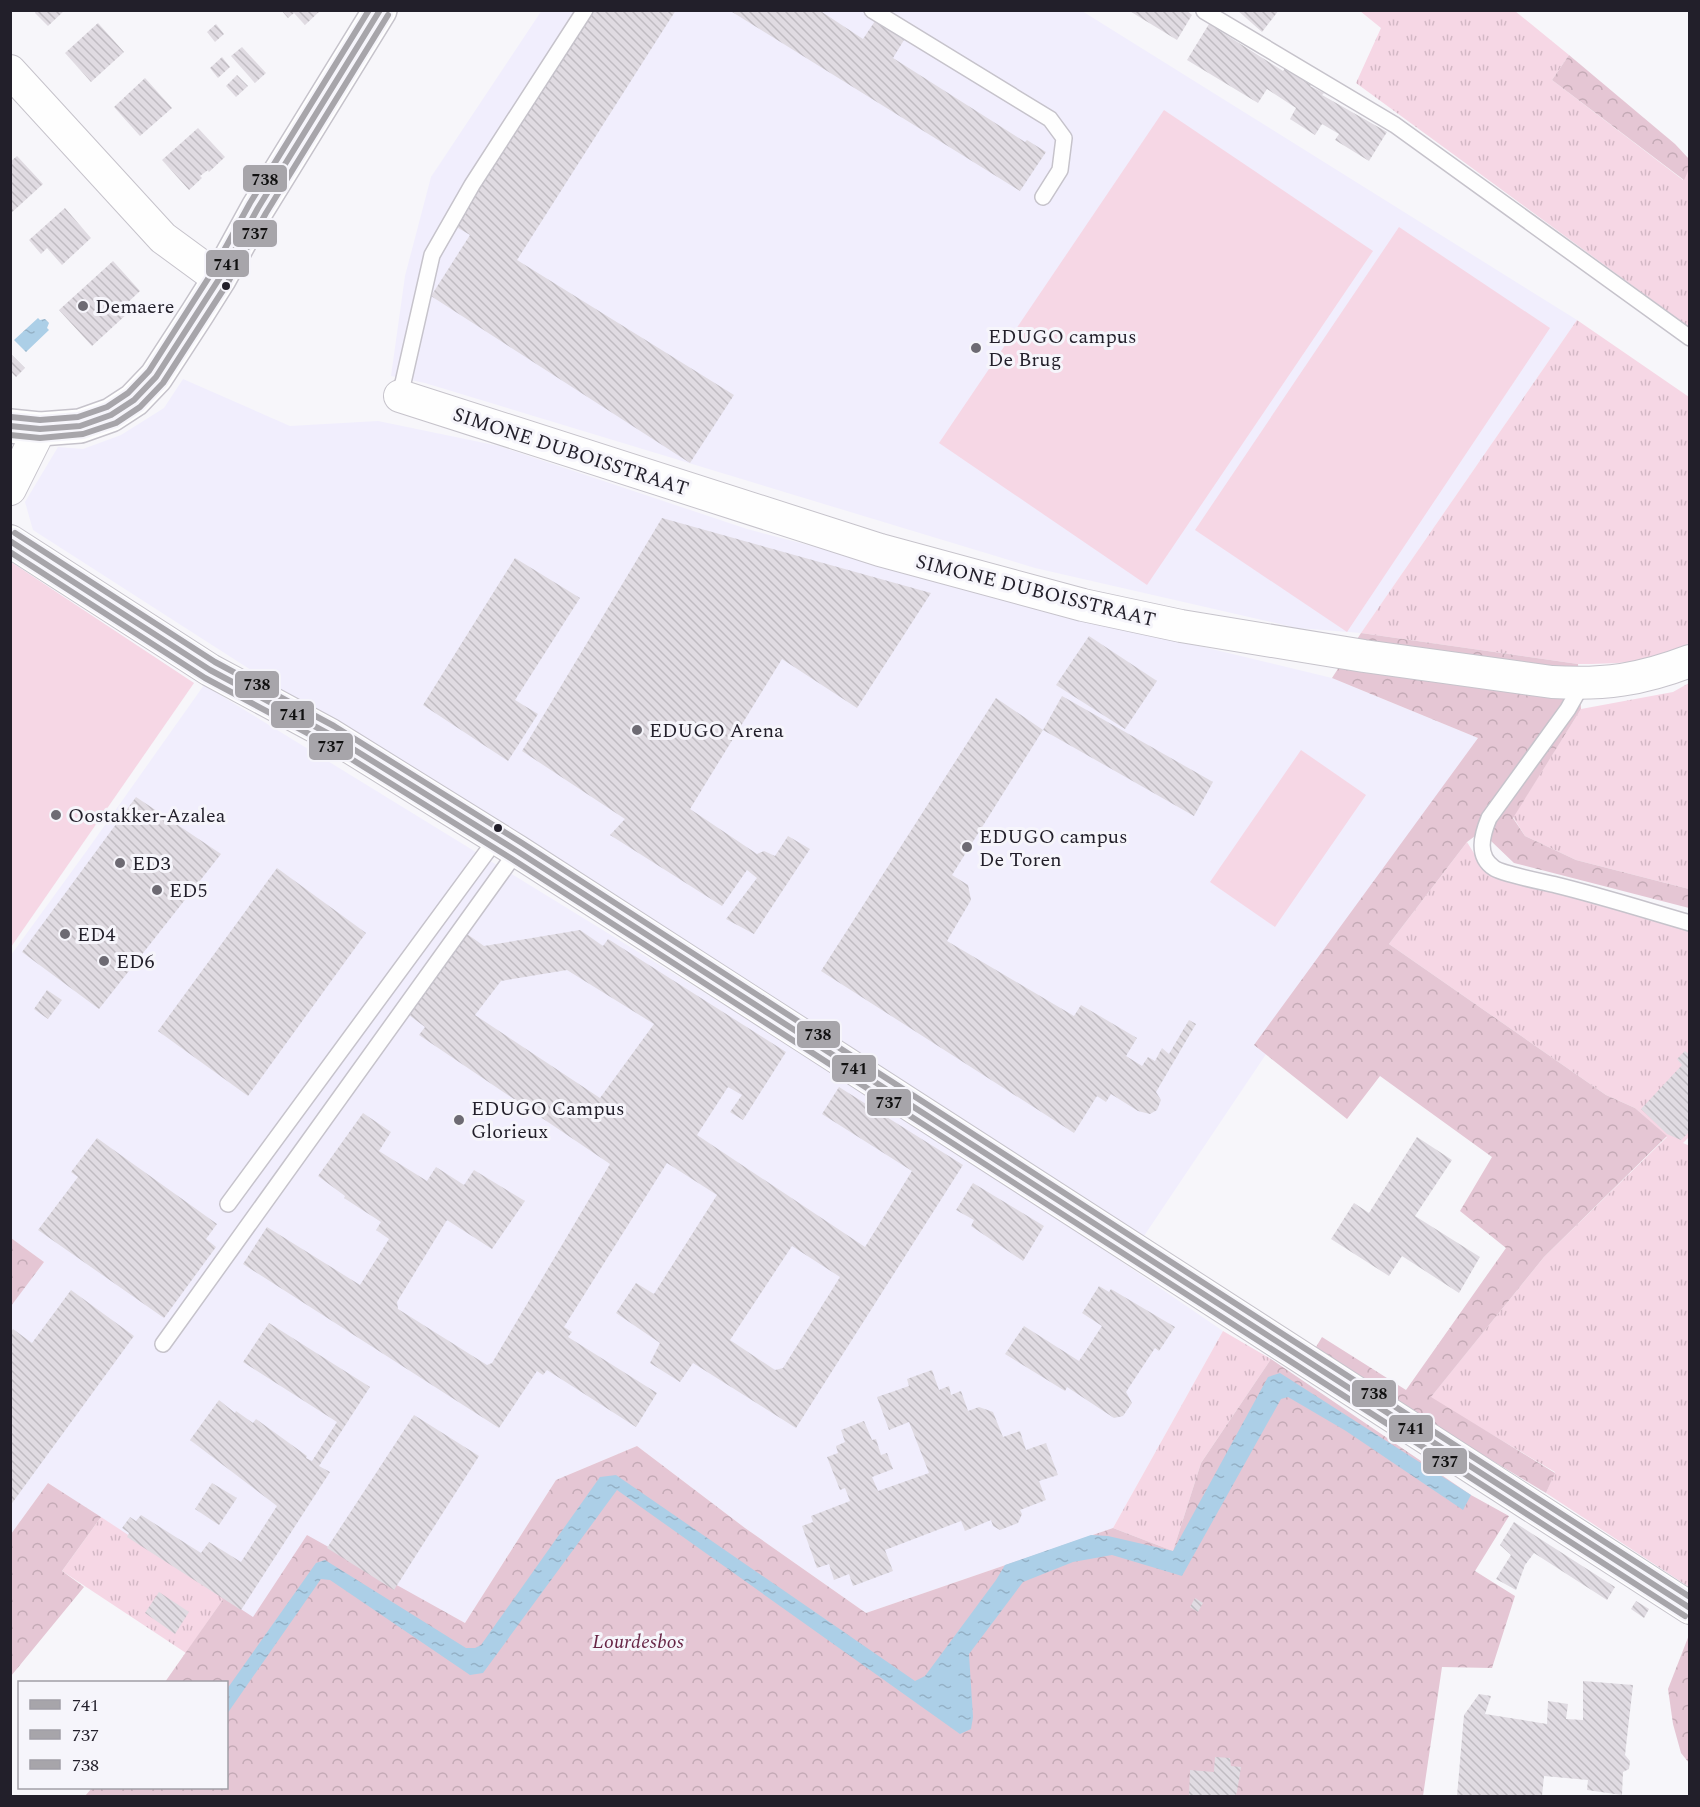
<svg xmlns="http://www.w3.org/2000/svg" width="1700" height="1807" viewBox="0 0 1700 1807" font-family="Spectral,serif">
<defs>
<pattern id="grass-tufts" width="24" height="20" patternUnits="userSpaceOnUse" patternTransform="scale(1.5)"><rect width="24" height="20" fill="#f6d7e5"/><path d="M3 7l-1-3M5 7V3M7 7l1-3M15 17l-1-3M17 17v-4M19 17l1-3" fill="none" stroke="#d3b8c5"/></pattern>
<pattern id="forest-crowns" width="20" height="18" patternUnits="userSpaceOnUse" patternTransform="scale(1.5)"><rect width="20" height="18" fill="#e5c6d4"/><path d="M2 6a3 3 0 1 1 6 0M12 15a3 3 0 1 1 6 0" fill="none" stroke="#c4aab6"/></pattern>
<pattern id="water-ripples" width="26" height="14" patternUnits="userSpaceOnUse" patternTransform="scale(1.5)"><rect width="26" height="14" fill="#accfe7"/><path d="M2 4q2-2 4 0t4 0M15 11q2-2 4 0t4 0" fill="none" stroke="#94b1c6"/></pattern>
<pattern id="building-back-hatch" width="6" height="6" patternUnits="userSpaceOnUse" patternTransform="scale(1.5)"><rect width="6" height="6" fill="#e0dbe2"/><path d="M-1 5l2 2M0 0l6 6M5-1l2 2" fill="none" stroke="#c0bcc2"/></pattern>
</defs>
<rect width="100%" height="100%" fill="#f7f6fa"/>
<!-- built -->
<g fill="#f1eefd">
<path d="M542,10L1082,11L1577,320L1361,633L1297,628L1035,568L425,383L391,376L405,276L431,177Z"/>
<path d="M183,379L290,426L378,421L499,446L747,529L1141,632L1332,678L1478,738L1144,1236L321,715L33,530L25,502L58,447L83,449L121,435L164,408Z"/>
<path d="M204,685L842,1077L1053,1215L1223,1331L1113,1528L866,1613L745,1528L637,1446L556,1480L465,1623L401,1588L253,1618L48,1483L11,1534L10,1306L44,1262L11,1238V955L88,849Z"/>
</g>
<!-- grass -->
<g fill="url(#grass-tufts)">
<path d="M1360,11H1515L1569,55L1552,80L1683,180L1689,169V327L1356,83L1381,28Z"/>
<path d="M1577,320L1689,397V643C1662,663 1611,664 1578,664L1361,633Z"/>
<path d="M1689,683V889L1576,860L1525,836L1513,817L1581,709L1673,692Z"/>
<path d="M1467,842L1483,868L1689,930L1690,1136L1683,1143L1690,1146L1689,1587L1546,1493L1555,1472L1430,1398L1544,1257L1667,1137L1635,1108L1606,1095L1389,944Z"/>
<path d="M1223,1331L1271,1359L1201,1463L1173,1551L1113,1528Z"/>
<path d="M101,1517L224,1598L186,1653L62,1571Z"/>
</g>
<!-- forest -->
<g fill="url(#forest-crowns)">
<path d="M1569,55L1675,144L1689,159V169L1684,180L1552,80Z"/>
<path d="M1361,633L1578,664L1581,709L1513,818L1525,836L1576,860L1689,889V908L1514,863L1491,841L1475,836L1467,842L1389,944L1606,1095L1635,1108L1667,1136L1544,1257L1431,1397L1555,1473L1546,1493L1313,1352L1322,1337L1406,1390L1506,1248L1460,1211L1492,1157L1380,1076L1347,1119L1254,1045L1478,738L1332,678Z"/>
<path d="M11,1238L44,1262L11,1306Z"/>
<path d="M1271,1359L1471,1495L1509,1516L1475,1571L1515,1596L1492,1668L1442,1667L1423,1796H85L92,1788H226V1682H165L224,1598L253,1617L307,1535L465,1623L556,1480L637,1446L745,1528L866,1613L1113,1528L1173,1551L1201,1463Z"/>
<path d="M48,1483L101,1517L62,1571L84,1587L11,1676V1534Z"/>
<path d="M1689,1635V1763L1681,1753L1673,1724L1668,1689Z"/>
</g>
<!-- garden -->
<g fill="#f6d7e5">
<path d="M1164,110L1373,251L1147,585L939,443Z"/>
<path d="M1399,227L1550,328L1347,632L1195,530Z"/>
<path d="M11,562L194,683L11,947Z"/>
<path d="M1301,750L1366,795L1275,927L1210,882Z"/>
</g>
<!-- water -->
<g fill="url(#water-ripples)">
<path d="M38,318L40,320L45,319L49,323L47,328L49,330L26,352L14,340Z"/>
<path d="M1280,1373L1471,1495L1463,1510L1346,1431L1288,1397L1281,1399L1182,1576L1112,1555L1073,1562L1023,1582L969,1654L973,1717L971,1729L960,1734L617,1490L483,1673L470,1675L330,1580L321,1579L227,1714V1689L316,1563L325,1560L466,1648H475L481,1645L600,1477L616,1475L915,1681L925,1676L996,1580L1005,1565L1091,1535L1108,1536L1173,1551L1268,1377Z"/>
</g>
<!-- building -->
<g fill="url(#building-back-hatch)" fill-rule="evenodd">
<path d="M36,10H65L48,26L35,13Z"/>
<path d="M281,10H321L305,25L294,13L288,18Z"/>
<path d="M586,10H676L517,260L734,395L690,463L431,296L470,235L450,223Z"/>
<path d="M729,10H819L863,39L875,21L904,40L893,58L1025,142L1027,140L1046,152L1020,191Z"/>
<path d="M1128,10H1186L1192,15L1177,40Z"/>
<path d="M1237,10H1279L1262,32Z"/>
<path d="M98,23L124,52L91,82L65,53Z"/>
<path d="M216,24L224,34L215,42L207,32Z"/>
<path d="M1209,24L1283,71L1285,68L1311,85L1310,86L1324,93L1322,95L1387,132L1369,161L1335,140L1339,134L1322,124L1315,135L1290,119L1296,108L1267,89L1258,103L1187,60Z"/>
<path d="M242,47L266,73L255,83L231,56Z"/>
<path d="M222,57L230,67L218,78L210,68Z"/>
<path d="M237,75L248,86L236,97L226,86Z"/>
<path d="M145,78L172,108L140,136L114,107Z"/>
<path d="M198,128L225,157L209,172L208,170L200,176L202,178L189,190L162,160Z"/>
<path d="M17,156L43,184L10,214V162Z"/>
<path d="M65,208L91,238L62,265L47,248L41,254L29,240Z"/>
<path d="M113,261L140,291L123,307L128,313L92,346L59,310Z"/>
<path d="M10,353L25,368L16,377L10,371Z"/>
<path d="M662,518L931,593L857,708L782,659L690,809L757,854L764,851L775,856L788,836L810,849L754,934L726,919L757,878L747,870L722,906L610,835L625,819L522,751Z"/>
<path d="M515,558L580,598L515,700L538,714L508,761L423,705Z"/>
<path d="M1089,636L1157,681L1125,729L1056,685Z"/>
<path d="M1062,696L1213,782L1194,816L1043,730Z"/>
<path d="M996,698L1043,730L952,875L968,885L971,900L947,941L1074,1016L1081,1005L1137,1038L1126,1056L1142,1066L1148,1057L1155,1061L1162,1048L1169,1054L1189,1020L1196,1024L1156,1092L1161,1100L1157,1110L1150,1114L1138,1111L1111,1094L1106,1102L1097,1096L1074,1133L821,971Z"/>
<path d="M136,797L221,854L99,1009L22,952Z"/>
<path d="M277,868L366,933L248,1096L158,1031Z"/>
<path d="M580,930L603,946L608,939L786,1052L743,1120L730,1112L742,1095L728,1087L697,1135L865,1247L912,1171L822,1114L839,1087L963,1165L796,1428L693,1363L680,1382L650,1363L660,1343L616,1313L636,1283L654,1294L717,1195L667,1163L564,1327L572,1332L568,1337L657,1393L636,1427L547,1370L543,1375L537,1371L499,1428L243,1264L267,1227L360,1285L389,1239L376,1230L381,1222L344,1198L345,1196L318,1176L363,1113L391,1132L379,1151L427,1181L436,1167L464,1185L474,1170L525,1201L492,1249L447,1220L397,1302L398,1309L487,1365L492,1363L610,1164L419,1035L425,1027L409,1015L467,934L484,946ZM567,970L654,1024L600,1098L475,1015L501,981ZM792,1246L840,1277L783,1368L775,1370L730,1340Z"/>
<path d="M47,990L62,1000L48,1019L34,1009Z"/>
<path d="M1685,1051L1690,1055V1131L1681,1140L1667,1134L1641,1109L1682,1065L1677,1059Z"/>
<path d="M1417,1137L1452,1160L1415,1216L1480,1257L1459,1293L1402,1256L1389,1276L1331,1239L1354,1203L1369,1213Z"/>
<path d="M97,1138L217,1224L206,1239L216,1247L164,1318L38,1230L78,1177L71,1172Z"/>
<path d="M973,1183L1044,1226L1023,1261L971,1226L974,1220L956,1210Z"/>
<path d="M1099,1286L1109,1292L1111,1289L1175,1327L1159,1351L1155,1348L1126,1392L1132,1403L1123,1416L1114,1418L1067,1387L1065,1391L1005,1354L1024,1326L1079,1361L1102,1326L1082,1313Z"/>
<path d="M71,1290L134,1336L10,1506V1333L13,1329L32,1343Z"/>
<path d="M269,1323L370,1387L319,1466L330,1472L241,1610L127,1537L129,1533L122,1528L130,1517L136,1521L141,1515L201,1553L209,1542L241,1562L277,1506L190,1440L219,1400L235,1413L236,1411L253,1423L256,1419L307,1456L306,1458L312,1461L337,1422L243,1362Z"/>
<path d="M932,1370L939,1390L949,1386L951,1395L961,1391L968,1411L979,1407L993,1412L1003,1437L1020,1431L1026,1450L1046,1443L1058,1475L1039,1481L1046,1500L1020,1510L1022,1514L1018,1523L1000,1530L993,1526L991,1520L965,1531L961,1521L885,1550L893,1571L853,1586L849,1574L834,1580L829,1564L817,1568L802,1526L813,1522L811,1516L850,1501L845,1488L840,1490L827,1457L838,1453L836,1446L845,1442L841,1430L864,1421L872,1440L876,1439L881,1455L887,1453L893,1469L872,1477L878,1491L929,1473L909,1422L889,1430L877,1397L909,1386L907,1379Z"/>
<path d="M414,1415L479,1456L394,1590L327,1548Z"/>
<path d="M212,1483L237,1498L219,1525L195,1509Z"/>
<path d="M1514,1522L1615,1587L1607,1600L1534,1553L1525,1565L1516,1590L1496,1579L1511,1555L1500,1545Z"/>
<path d="M159,1592L189,1612L175,1634L145,1613Z"/>
<path d="M1195,1598L1203,1603L1198,1612L1190,1607Z"/>
<path d="M1636,1601L1649,1609L1644,1618L1631,1609Z"/>
<path d="M1583,1681L1633,1685L1625,1755L1630,1761L1629,1769L1623,1772L1622,1795L1587,1790L1588,1780L1544,1776L1542,1796H1457L1464,1715L1479,1694L1491,1696L1485,1714L1547,1724L1548,1701L1568,1704L1566,1719L1583,1720Z"/>
<path d="M1215,1757L1230,1758L1231,1766L1241,1767L1237,1792L1235,1796H1189L1190,1770L1214,1772Z"/>
</g>
<g fill="none" stroke-linecap="round" stroke-linejoin="round">
<defs>
<g id="lane">
<path d="M872,10L1050,119L1064,138L1060,170L1043,197"/>
<path d="M1204,11L1395,125L1690,338"/>
<path d="M400,396L432,255L472,185L585,10"/>
<path d="M1582,684L1568,709L1489,818C1482,835 1476,856 1494,868C1502,874 1544,882 1556,885C1601,896 1645,910 1690,923"/>
<path d="M228,1204L497,838"/>
<path d="M163,1344L517,851"/>
</g>
<g id="street">
<path d="M10,71L163,238L219,279"/>
<path d="M400,396L880,550L1083,605L1181,626L1364,656L1552,682C1605,685 1640,680 1690,661"/>
<path d="M10,489L40,429"/>
<path d="M10,541L210,670L329,734L517,851L1690,1608"/>
</g>
<path id="secondary" d="M10,426L40,429L80,426L111,415L134,400L156,377L197,314L219,279L258,208L380,10"/>
</defs>
<!-- lane casing -->
<use href="#lane" stroke="#c6c3cb" stroke-width="18"/>
<!-- street casing -->
<use href="#street" stroke="#c6c3cb" stroke-width="34"/>
<!-- secondary casing -->
<use href="#secondary" stroke="#c6c3cb" stroke-width="36"/>
<!-- lane -->
<use href="#lane" stroke="#fefefe" stroke-width="15"/>
<!-- street -->
<use href="#street" stroke="#fefefe" stroke-width="32"/>
<!-- secondary -->
<use href="#secondary" stroke="#fefefe" stroke-width="33"/>
<defs>
<g id="bus-1">
<path d="M10,426L40,429L80,426L111,415L134,400L156,377L219,279L258,208L380,10"/>
<path d="M10,541L210,670L329,734L517,851L1690,1608"/>
</g>
<g id="bus-2">
<path d="M10,435L40,438L83,434L116,423L140,407L163,383L227,284L266,213L388,15"/>
<path d="M10,552L205,678L324,742L512,859L1685,1616"/>
</g>
<g id="bus-3">
<path d="M11,417L40,420L78,417L107,407L128,393L149,371L211,274L250,203L369,10"/>
<path d="M15,533L215,662L334,726L522,843L1690,1597"/>
</g>
</defs>
<!-- bus-1 casing -->
<use href="#bus-1" stroke="#f6f5fb" stroke-width="10"/>
<!-- bus-2 casing -->
<use href="#bus-2" stroke="#f6f5fb" stroke-width="10"/>
<!-- bus-3 casing -->
<use href="#bus-3" stroke="#f6f5fb" stroke-width="10"/>
<!-- bus-1 -->
<use href="#bus-1" stroke="#a7a5aa" stroke-width="6"/>
<!-- bus-2 -->
<use href="#bus-2" stroke="#a7a5aa" stroke-width="6"/>
<!-- bus-3 -->
<use href="#bus-3" stroke="#a7a5aa" stroke-width="6"/>
</g>
<!-- markers -->
<g fill="#221f2a" stroke="#f6f5fb" stroke-width="2">
<circle cx="226" cy="286" r="5"/>
<circle cx="498" cy="828" r="5"/>
</g>
<g fill="#6d6a73" stroke="#f6f5fb" stroke-width="2">
<circle cx="83" cy="306" r="6"/>
<circle cx="976" cy="348" r="6"/>
<circle cx="637" cy="730" r="6"/>
<circle cx="56" cy="815" r="6"/>
<circle cx="967" cy="847" r="6"/>
<circle cx="120" cy="863" r="6"/>
<circle cx="157" cy="890" r="6"/>
<circle cx="65" cy="934" r="6"/>
<circle cx="104" cy="961" r="6"/>
<circle cx="459" cy="1120" r="6"/>
</g>
<g text-anchor="middle" stroke-width="6" stroke-linejoin="round" paint-order="stroke">
<!-- poi labels -->
<g font-size="20" fill="#221f2a" stroke="#f6f5fb" text-anchor="start">
<text x="95" y="313">Demaere</text>
<text x="988" y="343">EDUGO campus<tspan x="988" dy="23">De Brug</tspan></text>
<text x="649" y="737">EDUGO Arena</text>
<text x="68" y="822">Oostakker-Azalea</text>
<text x="979" y="843">EDUGO campus<tspan x="979" dy="23">De Toren</tspan></text>
<text x="132" y="870">ED3</text>
<text x="169" y="897">ED5</text>
<text x="77" y="941">ED4</text>
<text x="116" y="968">ED6</text>
<text x="471" y="1115">EDUGO Campus<tspan x="471" dy="23">Glorieux</tspan></text>
</g>
<!-- street labels -->
<g font-size="20" fill="#221f2a" stroke="#f6f5fb">
<text transform="translate(571 451) rotate(18)" y="7">SIMONE DUBOISSTRAAT</text>
<text transform="translate(1036 590) rotate(14)" y="7">SIMONE DUBOISSTRAAT</text>
</g>
<!-- park labels -->
<g font-size="20" font-style="italic" fill="#672545" stroke="#f6f5fb">
<text x="638" y="1648">Lourdesbos</text>
</g>
</g>
<g stroke="#f6f5fb" stroke-width="2">
<rect x="242" y="164" width="46" height="29" rx="6" fill="#a7a5aa"/>
<rect x="232" y="219" width="46" height="29" rx="6" fill="#a7a5aa"/>
<rect x="205" y="249" width="45" height="29" rx="6" fill="#a7a5aa"/>
<rect x="234" y="670" width="46" height="29" rx="6" fill="#a7a5aa"/>
<rect x="270" y="700" width="45" height="29" rx="6" fill="#a7a5aa"/>
<rect x="308" y="732" width="46" height="29" rx="6" fill="#a7a5aa"/>
<rect x="796" y="1020" width="45" height="29" rx="6" fill="#a7a5aa"/>
<rect x="831" y="1054" width="46" height="29" rx="6" fill="#a7a5aa"/>
<rect x="866" y="1088" width="46" height="29" rx="6" fill="#a7a5aa"/>
<rect x="1351" y="1379" width="46" height="29" rx="6" fill="#a7a5aa"/>
<rect x="1388" y="1414" width="46" height="29" rx="6" fill="#a7a5aa"/>
<rect x="1422" y="1447" width="46" height="28" rx="6" fill="#a7a5aa"/>
</g>
<g font-size="16" text-anchor="middle" font-weight="bold" fill="#111">
<text x="265" y="185">738</text>
<text x="255" y="239">737</text>
<text x="227" y="270">741</text>
<text x="257" y="690">738</text>
<text x="293" y="720">741</text>
<text x="331" y="752">737</text>
<text x="818" y="1040">738</text>
<text x="854" y="1074">741</text>
<text x="889" y="1108">737</text>
<text x="1374" y="1399">738</text>
<text x="1411" y="1434">741</text>
<text x="1445" y="1467">737</text>
</g>
<!-- border -->
<rect width="1700" height="1807" fill="none" stroke="#221f2a" stroke-width="24"/>
<!-- legend -->
<rect x="18" y="1681" width="210" height="108" fill="#f6f5fb" stroke="#a19fa7" stroke-width="1.5"/>
<rect x="30" y="1700" width="30" height="9" fill="#a7a5aa" stroke="#a19fa7" stroke-width="1.5"/>
<text x="72" y="1711" font-size="18" fill="#221f2a">741</text>
<rect x="30" y="1730" width="30" height="9" fill="#a7a5aa" stroke="#a19fa7" stroke-width="1.5"/>
<text x="72" y="1741" font-size="18" fill="#221f2a">737</text>
<rect x="30" y="1760" width="30" height="9" fill="#a7a5aa" stroke="#a19fa7" stroke-width="1.5"/>
<text x="72" y="1771" font-size="18" fill="#221f2a">738</text>
</svg>
